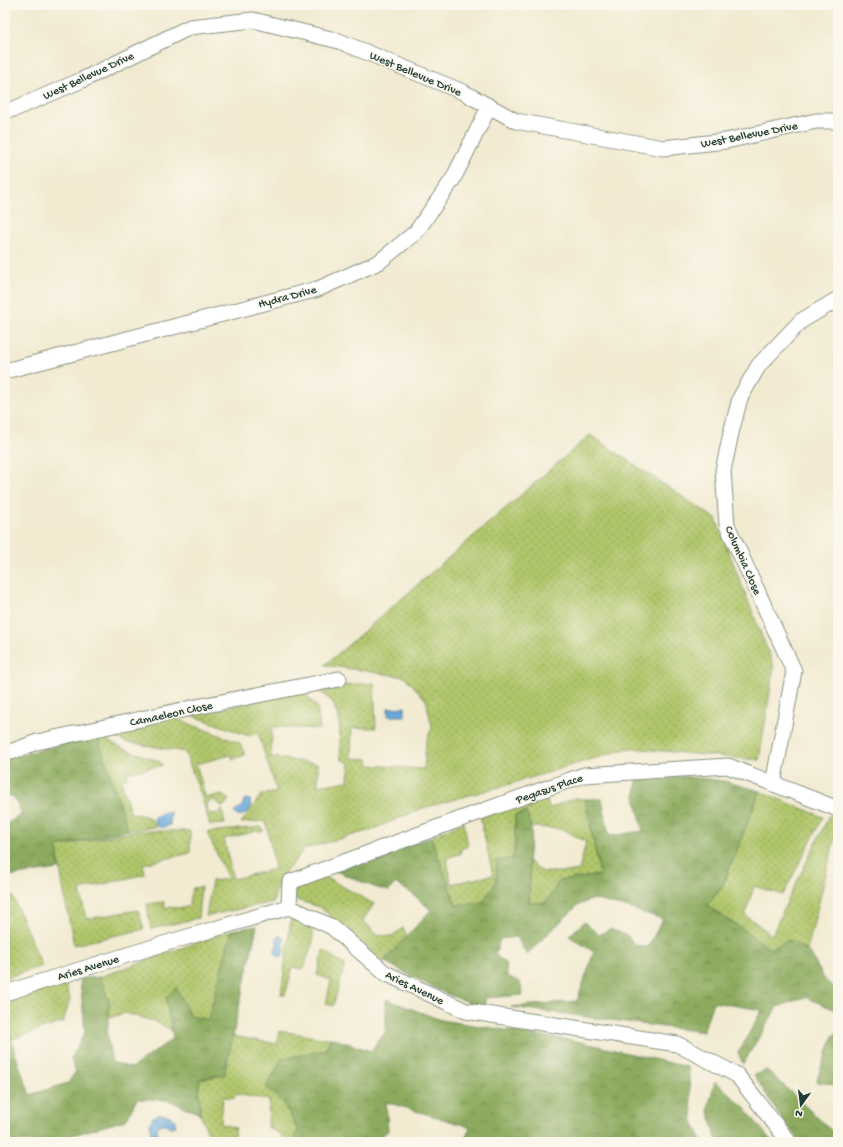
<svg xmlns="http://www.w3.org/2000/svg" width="843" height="1147" viewBox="0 0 843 1147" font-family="'Gochi Hand',sans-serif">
<defs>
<pattern id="grass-dots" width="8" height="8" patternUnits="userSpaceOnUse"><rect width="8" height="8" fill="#b0c66b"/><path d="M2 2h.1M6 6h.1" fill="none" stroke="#8fa259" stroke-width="1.8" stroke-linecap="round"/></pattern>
<pattern id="forest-crowns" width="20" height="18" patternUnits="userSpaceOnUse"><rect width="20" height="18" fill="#8cab5f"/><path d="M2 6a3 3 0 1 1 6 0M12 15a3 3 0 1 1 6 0" fill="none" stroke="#728c4f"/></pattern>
</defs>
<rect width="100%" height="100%" fill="#fbf7ec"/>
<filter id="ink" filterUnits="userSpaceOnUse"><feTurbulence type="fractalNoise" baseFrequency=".025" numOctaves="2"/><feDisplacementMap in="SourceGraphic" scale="8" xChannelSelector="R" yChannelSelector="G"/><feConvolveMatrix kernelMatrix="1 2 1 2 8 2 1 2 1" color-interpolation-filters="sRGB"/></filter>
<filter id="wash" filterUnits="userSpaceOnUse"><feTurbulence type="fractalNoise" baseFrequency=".012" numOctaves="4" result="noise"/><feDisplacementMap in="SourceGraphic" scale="16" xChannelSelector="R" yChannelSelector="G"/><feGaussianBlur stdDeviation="0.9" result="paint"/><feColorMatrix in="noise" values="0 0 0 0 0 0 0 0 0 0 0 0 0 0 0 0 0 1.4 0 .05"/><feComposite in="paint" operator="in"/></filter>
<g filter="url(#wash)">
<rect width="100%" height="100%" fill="#f2ead1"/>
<!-- grass -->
<g fill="url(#grass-dots)" stroke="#688250">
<path d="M590,435L716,519L774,667L759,760L629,748L510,784L423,808L371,830L304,849L280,879L273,902L206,916L212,881L228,879L207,832L261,827L264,831H257L224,839L233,879L275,869L266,821L241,823L261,795L277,792L258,733L249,736L191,715L303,691L317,707L320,729L272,727L271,757L318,764V786L348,781L349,763L341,759L339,719L332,701L314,687L374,683L376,728H352L351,758L368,759L369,765L424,769L426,742L432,727L426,700L405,677L325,665Z"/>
<path d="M172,717L240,743L245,755L233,759L231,755L196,764L206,798L221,794L229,800L223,807L214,800L210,801L206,806L208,812L212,814L219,813L222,809L225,824L210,825L202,798L185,752L126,742L115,737L113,729Z"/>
<path d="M97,735L124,749L159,761L163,765L126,773L127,777L121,780L130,813C143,816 151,814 156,827L128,830Z"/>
<path d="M760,791L823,817L783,895L754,886L745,915L772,935L787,902L829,816L838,817V825L807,951L790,940L770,949L743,929L723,917L707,905L722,887Z"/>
<path d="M545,796L550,808L575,798L585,799L600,875L559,881L547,902L529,904L530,872L528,861L543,872H567L579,870L586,842L563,829L531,827L526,812L515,815V842L513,858L497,861L496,882L483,902L456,905L431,837L464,822L468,847L462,848L460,854L447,858L451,884L493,875L480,817Z"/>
<path d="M135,831H190V853L143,864L145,874L80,890L86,919L138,910L144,929L74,945L65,900L57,847Z"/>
<path d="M322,875L374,904L363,920L377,935L392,936L403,928L407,936L384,961H381L320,907L293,899L297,885Z"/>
<path d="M5,878L42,966L5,978Z"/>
<path d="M201,887L198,918L151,929L147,904L164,902L165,907L183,908L189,906L190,896L193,888Z"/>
<path d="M291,919L305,921L313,932V942L303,970L293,967L285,995H281Z"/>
<path d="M232,930L208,1020L190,1016L166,998L172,1030L154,1021L125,1013L108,1018L110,1004L100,977Z"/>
<path d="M323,950L345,965L333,1006L326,1004L331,980L317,975Z"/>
<path d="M65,981L70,1000L63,1022L12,1039L9,1027L5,1026V1004Z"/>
<path d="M280,1031L321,1038H331L325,1050L283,1059L284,1103L298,1130L294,1142H284L282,1135L268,1127L269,1100L236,1094L234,1098L223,1097L221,1124L236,1128L232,1142H212L200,1114L199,1079L224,1075L233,1036L277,1044Z"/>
</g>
<!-- forest -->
<g fill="url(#forest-crowns)" stroke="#56744a">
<path d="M97,735L128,830L57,847L59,869L10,876L5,872V825L22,814L13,796H5V759Z"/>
<path d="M681,776L724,781L760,791L722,887L707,905L723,917L743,929L770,949L790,940L811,954L824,979L838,992V1011L805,997L777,1007L743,1064L738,1053L762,1010L713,1002L703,1032L511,1007L577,1001L594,952L569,936L584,922L599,935L610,929L628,936L635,945L648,947L663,919L629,908L593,899L578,905L527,954L516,937L500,939L495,955L505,962L507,976L520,982L523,995L485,998V1007C449,998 416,979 384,961L431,910L411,893L395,883L389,891L374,887L336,871L431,837L456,905L483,902L496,882L497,861L513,858L515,842V815L526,812L532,832L528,861L530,872L529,903L547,902L559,881L600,875L585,799H602L609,836L643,831L635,797L637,780Z"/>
<path d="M257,926L224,1075L199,1079L200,1114L168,1100L137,1099L126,1120L55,1140V1142H5V1026L9,1027L16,1056L30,1095L68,1083L76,1071L71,1059L85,1032L80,979L100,977L110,1004L107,1034L112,1062L132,1068L173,1038L166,998L176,987L190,1016L208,1020L232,930Z"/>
<path d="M386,999L441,1020L576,1041L688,1067L693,1122L703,1142H464L470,1127L386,1102L388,1131L373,1142H294L298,1130L284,1103L266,1087L282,1059L325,1050L331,1038L371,1051L386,1031Z"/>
<path d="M838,1031V1088L835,1084L816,1082L833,1036Z"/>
<path d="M767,1070L836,1135L838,1133V1142H801L784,1122L754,1075Z"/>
<path d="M715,1081L744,1107L772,1142H717L708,1108Z"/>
</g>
<!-- water -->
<g fill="#67a7da" stroke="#437287">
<path d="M405,707V716H388V708Z"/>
<path d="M245,799L250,800C253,809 246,816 237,816L234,812L242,806L244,800Z"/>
<path d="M165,812H170L171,814L170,825C160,830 155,828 154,817Z"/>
<path d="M280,935L283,937L284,940L283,944V954L281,957L275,955L274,952L277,945V937Z"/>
<path d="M160,1114L169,1115L175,1120L176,1126L170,1127L166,1124H160L157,1128L158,1135H151L150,1124L153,1117Z"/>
</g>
</g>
<g filter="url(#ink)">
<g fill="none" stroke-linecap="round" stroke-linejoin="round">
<defs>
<g id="minor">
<path d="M5,110L14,109L82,80L190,27L253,20L339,41L463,92L516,121L663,148L726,141L816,121H838"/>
<path d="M5,371L318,289L379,262L416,232L453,179L489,107"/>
<path d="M5,754L37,742L191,708L339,679"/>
<path d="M773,784L794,671L727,525L723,471L731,433L740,398L759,365L801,321L838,299"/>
<path d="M289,907L290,882L466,817L584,775L728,766L838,809"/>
<path d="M5,993L150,948L289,907L332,927L385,973L466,1011L677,1044L737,1075L789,1142"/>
</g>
</defs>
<!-- minor casing -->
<use href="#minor" stroke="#889482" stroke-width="17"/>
<!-- minor -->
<use href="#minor" stroke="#fff" stroke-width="15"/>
</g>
</g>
<g text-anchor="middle" stroke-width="3" stroke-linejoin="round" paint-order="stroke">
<!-- street labels -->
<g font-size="12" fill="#1f3d34" stroke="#fbf7ec">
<text transform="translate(416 73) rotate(23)" y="4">West Bellevue Drive</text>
<text transform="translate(88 75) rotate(-25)" y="4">West Bellevue Drive</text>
<text transform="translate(749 134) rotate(-11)" y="4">West Bellevue Drive</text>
<text transform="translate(287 296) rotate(-15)" y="4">Hydra Drive</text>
<text transform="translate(744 560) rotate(66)" y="4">Columbia Close</text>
<text transform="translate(171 713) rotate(-12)" y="4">Camaeleon Close</text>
<text transform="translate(549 788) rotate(-19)" y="4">Pegasus Place</text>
<text transform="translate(88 967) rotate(-17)" y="4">Aries Avenue</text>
<text transform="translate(415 987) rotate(26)" y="4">Aries Avenue</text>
</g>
</g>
<!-- margin -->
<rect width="843" height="1147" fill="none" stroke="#fbf7ec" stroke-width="20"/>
<!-- north arrow -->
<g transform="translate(801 1105) rotate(194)" stroke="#fbf7ec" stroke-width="3" paint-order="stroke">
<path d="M0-3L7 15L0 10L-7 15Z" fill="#1f3d34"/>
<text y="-6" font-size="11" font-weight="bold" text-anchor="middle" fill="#1f3d34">N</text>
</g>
</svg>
